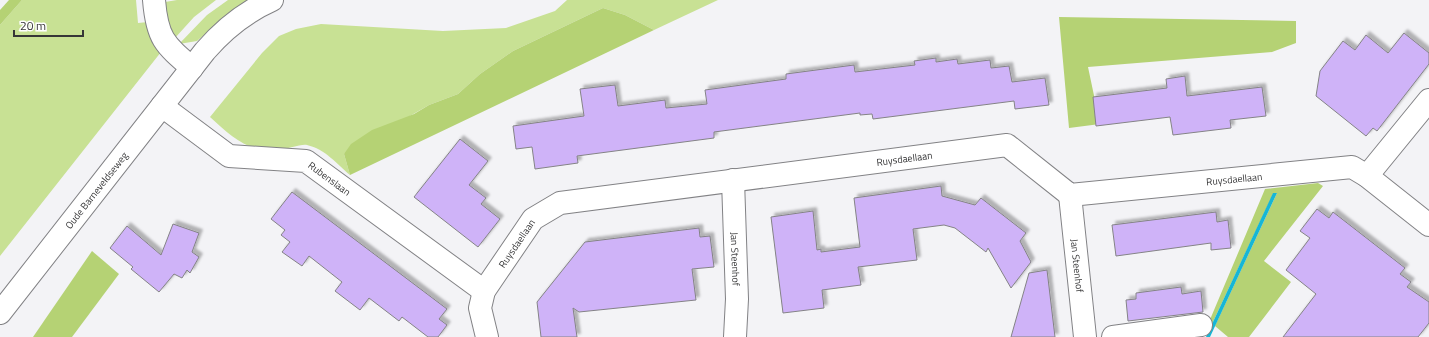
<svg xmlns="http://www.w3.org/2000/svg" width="1429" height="337" viewBox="0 0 1429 337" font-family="'Titillium Web',sans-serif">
<defs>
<filter id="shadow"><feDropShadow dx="3.5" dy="-3.5" stdDeviation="1" flood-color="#0004"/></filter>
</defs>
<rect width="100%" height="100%" fill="#f3f3f6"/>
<!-- green -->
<g fill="#c8e194">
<path d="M22,0H136L138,23L148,22L161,52L0,256V25Z"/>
<path d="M177,0H216L194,17L175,38L170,36L165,2Z"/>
<path d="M228,0H248L234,9L197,41L179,44L207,15Z"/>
<path d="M567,0H718L654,30L625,15L603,8L513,51L480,74L458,94L429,105L344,154L350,175C337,164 325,149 307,145C300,144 288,149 280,150C248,153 232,137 210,117L262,53L279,36L296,29L321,24L443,31L506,28L555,11Z"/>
</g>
<!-- forest -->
<g fill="#b5d274">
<path d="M9,0H22L0,25V10Z"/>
<path d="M603,8L625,15L654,30L350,175L344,154L351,144L372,130L414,114L429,105L458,94L480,74L513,51Z"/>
<path d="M1059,17L1296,21V43L1272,52L1088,67L1100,124L1069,128Z"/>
<path d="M1318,183L1323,186L1264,261L1291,282L1249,337H1228L1215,326L1277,193L1273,194L1212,324L1209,322L1265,189Z"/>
<path d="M92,251L119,274L72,337H33Z"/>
</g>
<!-- water -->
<path fill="#16b6d6" d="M1273,193H1277L1210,337H1206Z"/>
<!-- building -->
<g fill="#cfb3f8" stroke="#848386" filter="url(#shadow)">
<path d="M1404,33L1429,53V64L1377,131L1373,128L1366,136L1316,96L1320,71L1343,41L1355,50L1366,35L1388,53Z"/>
<path d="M936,58V62L957,59L958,64L990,60L991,68L1009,66L1012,82L1045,78L1049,105L1015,109L1014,101L873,119L872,114L860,115V113L714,132V138L577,156L578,163L535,169L532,147L516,149L513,126L584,116L580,89L615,85L618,106L665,100L666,108L707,104L705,90L786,79V74L854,65L855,72L915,65L914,61Z"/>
<path d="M1185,76L1187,96L1262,87L1266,116L1230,120L1231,128L1173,135L1170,117L1096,126L1093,97L1167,88L1166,79Z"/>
<path d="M460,139L488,161L469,185L486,198L481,204L500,219L478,247L414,197Z"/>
<path d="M941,186L942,196L975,205L981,198L1026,233L1020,241L1031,262L1011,288L988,248L986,252L955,228L944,225L913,229L917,260L858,267L861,285L822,290L824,308L783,313L771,217L813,211L817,250L821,249V252L860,247L854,198Z"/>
<path d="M292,192L447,309L439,319L447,325L438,337H428L402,317L399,321L369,298L360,310L335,291L342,282L309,256L302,266L282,252L290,242L281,235L285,230L271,219Z"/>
<path d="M1317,209L1329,218L1333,212L1405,268L1400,274L1411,282L1407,287L1429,302V323L1418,337H1283L1316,294L1286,270L1310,238L1300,231Z"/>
<path d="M1216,212L1217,222L1228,220L1231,248L1211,250V243L1116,256L1112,225Z"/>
<path d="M173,224L199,233L192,252L199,257L190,273L187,270L182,278L174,274L159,292L131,269L133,267L110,248L127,226L161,255Z"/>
<path d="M699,228L700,237L710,236L714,267L692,269L696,300L579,312L573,308L577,337H541L537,302L585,242Z"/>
<path d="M1047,270L1055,337H1011L1029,273Z"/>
<path d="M1181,287L1182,294L1201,291L1203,312L1128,321L1126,300L1136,299V293Z"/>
</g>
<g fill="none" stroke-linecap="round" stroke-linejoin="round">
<defs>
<g id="minor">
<path d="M154,0C157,38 164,44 192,68"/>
<path id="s1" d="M162,106L229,156L306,161L484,291"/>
<path d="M1367,176L1429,100"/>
<path id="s2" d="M733,180L737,299L735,337"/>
<path id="s3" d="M1070,195L1085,337"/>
<path id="s4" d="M0,313L205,51C224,29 245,12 272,0"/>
<path id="s5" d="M487,337L480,308L484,291L533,219L560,203L1007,145L1070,195L1352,167L1367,176L1429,225"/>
<path d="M1113,337L1201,325"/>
</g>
</defs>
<!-- minor casing -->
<use href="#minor" stroke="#828285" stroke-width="24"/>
<!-- minor -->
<use href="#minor" stroke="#fff" stroke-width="22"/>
</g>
<g text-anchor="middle" stroke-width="3" stroke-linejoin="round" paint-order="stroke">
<!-- street labels -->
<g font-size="10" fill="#363637" stroke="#fff">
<text dy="4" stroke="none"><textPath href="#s5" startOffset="513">Ruysdaellaan</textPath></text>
<text dy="4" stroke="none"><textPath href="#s1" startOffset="190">Rubenslaan</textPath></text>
<text dy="4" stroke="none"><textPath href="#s5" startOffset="862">Ruysdaellaan</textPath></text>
<text dy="4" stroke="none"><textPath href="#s4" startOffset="156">Oude Barneveldseweg</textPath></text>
<text dy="4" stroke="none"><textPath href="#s5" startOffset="105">Ruysdaellaan</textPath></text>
<text dy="4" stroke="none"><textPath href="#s2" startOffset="79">Jan Steenhof</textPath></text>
<text dy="4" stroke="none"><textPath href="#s3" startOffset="71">Jan Steenhof</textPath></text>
</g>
</g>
<!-- scale -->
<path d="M14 30v6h69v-6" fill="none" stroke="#363637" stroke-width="2"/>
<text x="20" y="30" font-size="12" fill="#363637" stroke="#ffffff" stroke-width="3" paint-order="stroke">20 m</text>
</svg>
